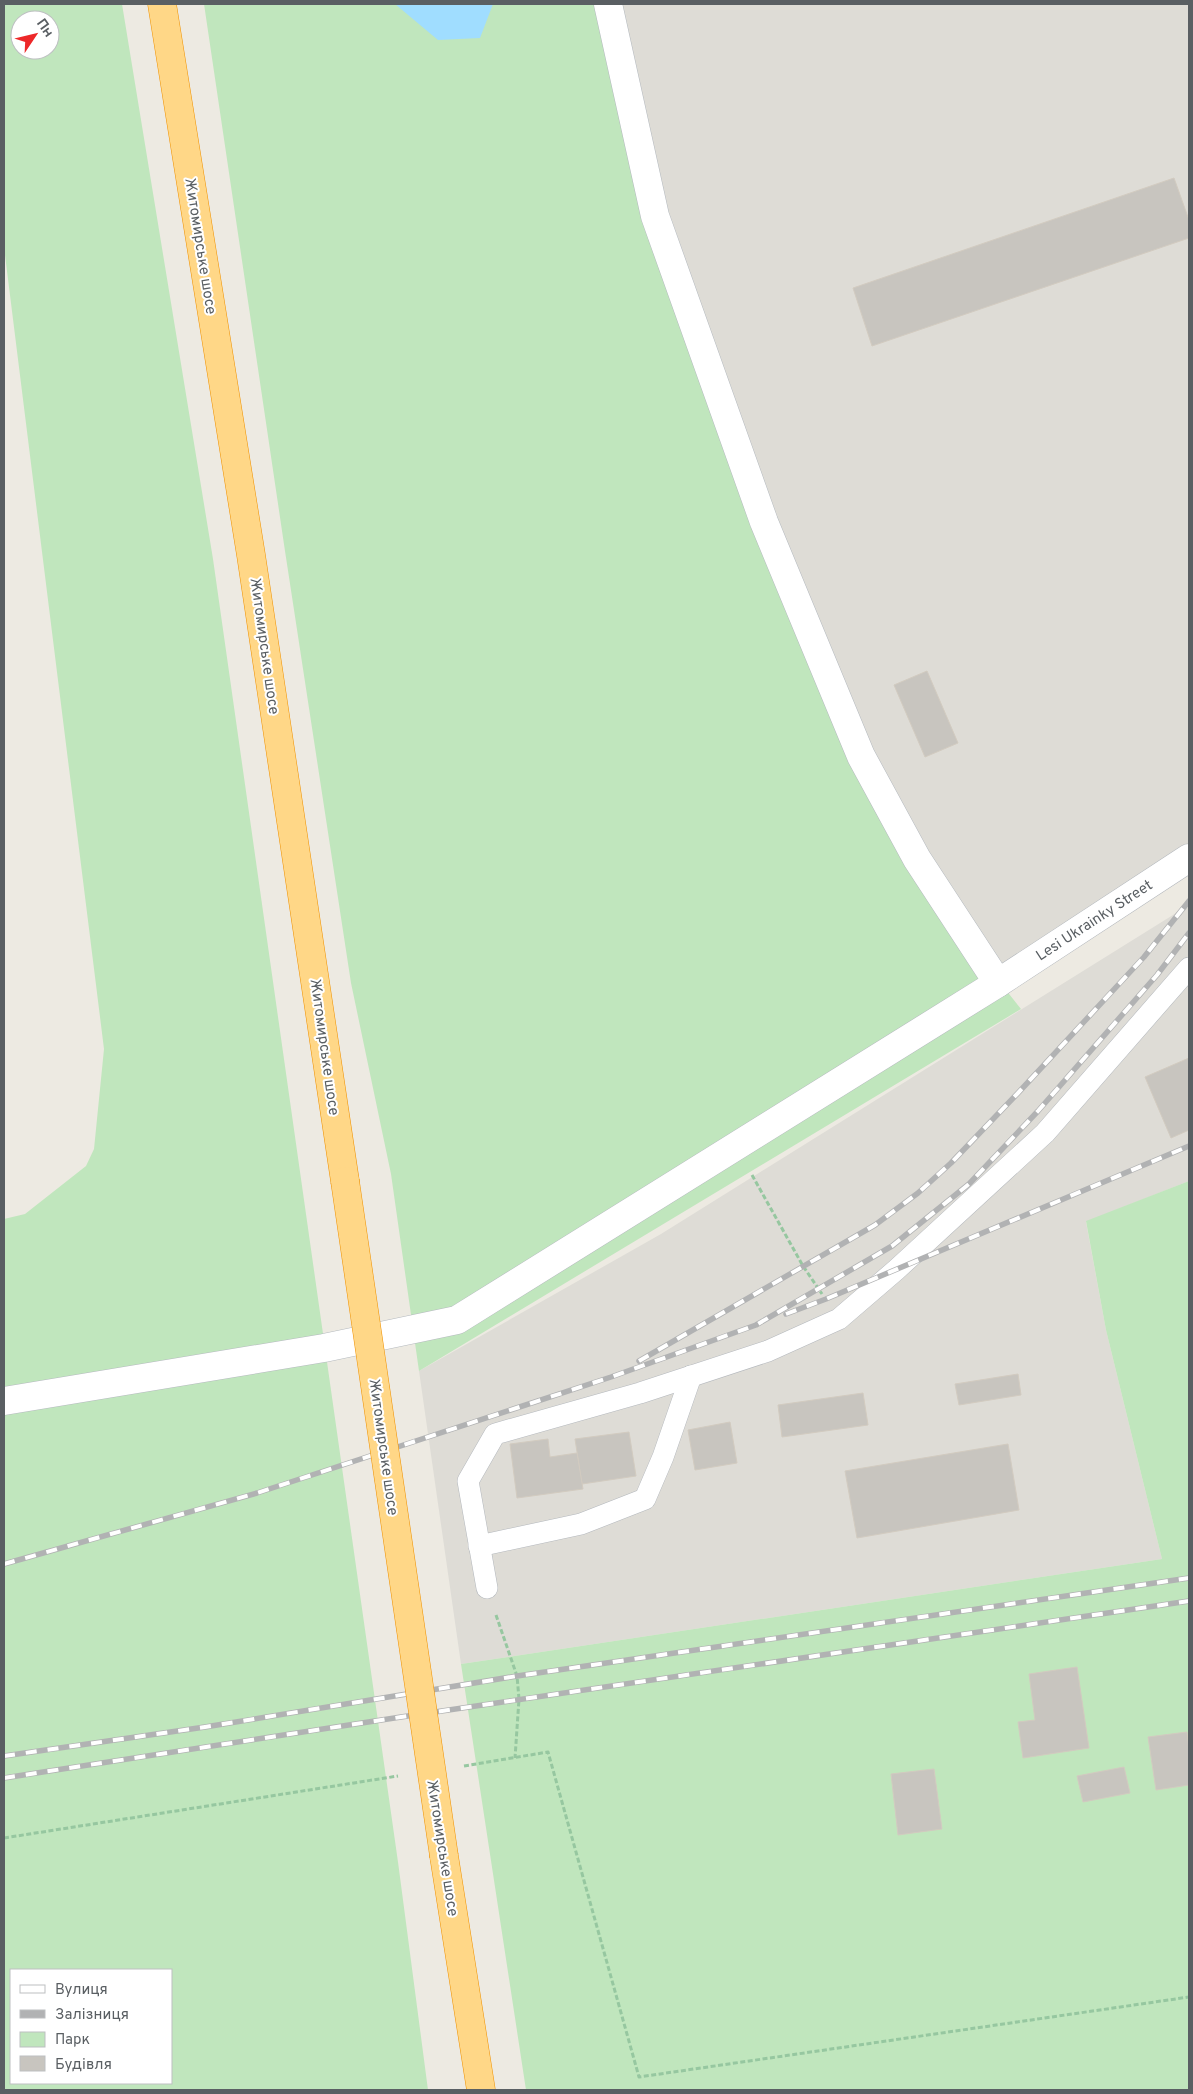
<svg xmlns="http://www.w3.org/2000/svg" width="1193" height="2094" viewBox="0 0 1193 2094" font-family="Overpass,sans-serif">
<rect width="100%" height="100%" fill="#edeae2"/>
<!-- industrial -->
<g fill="#dedcd6">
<path d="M608,4H1189V859L998,983L917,859L690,315Z"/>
<path d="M1189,905V1181L1086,1222L1106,1330L1162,1559L461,1664L419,1371L661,1234Z"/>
</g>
<!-- green -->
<g fill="#c0e6bd" fill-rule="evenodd">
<path d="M4,4H122L213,559L398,1862L428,2090H4V1219L25,1214L86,1166L94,1149L104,1049L4,247ZM20,20H50V50H20ZM11,1970H171V2083H11Z"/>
<path d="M204,4H608L633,122L861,756L983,961L1021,1009L419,1371L391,1174L351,983L285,551Z"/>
<path d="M1189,1181V2090H526L461,1664L1162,1559L1106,1330L1086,1221Z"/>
</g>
<!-- water -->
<path fill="#a0ddff" d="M395,4H493L480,38L438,40Z"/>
<!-- building -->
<g fill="#c8c5bf" stroke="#d2cbc0">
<path d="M1174,178L1189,220V238L872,346L853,288Z"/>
<path d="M927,671L958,743L925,757L894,685Z"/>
<path d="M1189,1058V1130L1171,1138L1145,1077Z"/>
<path d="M1018,1374L1021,1395L959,1405L955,1384Z"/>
<path d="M863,1393L868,1425L782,1437L778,1405Z"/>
<path d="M730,1422L737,1463L695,1470L688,1430Z"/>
<path d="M629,1432L636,1476L582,1484L575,1439Z"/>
<path d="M548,1439L550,1457L577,1453L583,1489L517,1498L510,1444Z"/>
<path d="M1008,1444L1019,1510L857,1538L845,1471Z"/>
<path d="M1077,1667L1089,1748L1023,1758L1018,1722L1035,1720L1029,1674Z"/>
<path d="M1187,1732L1189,1751V1785L1156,1790L1148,1737Z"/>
<path d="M1124,1767L1130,1793L1083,1802L1077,1776Z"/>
<path d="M934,1769L942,1829L898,1835L891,1774Z"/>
</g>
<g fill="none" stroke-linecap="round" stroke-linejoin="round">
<defs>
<g id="lane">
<path d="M479,1546L581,1524L645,1499L663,1457L691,1376"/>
<path d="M487,1588L468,1481L495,1434L640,1393L768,1351L839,1319L896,1270L1045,1133L1189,968"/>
</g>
<path id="street" d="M998,983L1189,858"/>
<path id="secondary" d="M4,1401L324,1348L457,1320L998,983L917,859L861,756L764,522L655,216L608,4"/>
<g id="highway">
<path d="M162,4L251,555L345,1181"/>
<path d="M444,1856L481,2090"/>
</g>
</defs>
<!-- lane casing -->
<use href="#lane" stroke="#b4b8bd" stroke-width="22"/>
<!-- street casing -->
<use href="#street" stroke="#b4b8bd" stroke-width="29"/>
<!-- secondary casing -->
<use href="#secondary" stroke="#b5babf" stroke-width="29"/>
<!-- highway casing -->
<use href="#highway" stroke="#ef9100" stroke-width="29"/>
<!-- path -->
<g stroke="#96c7a0" stroke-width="3" stroke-dasharray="5 2.5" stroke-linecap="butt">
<path d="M752,1175L803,1266L822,1294"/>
<path d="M496,1615L517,1676L519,1699L515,1758"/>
<path d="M464,1766L548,1752L639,2077L1189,1997"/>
<path d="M4,1838L398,1776"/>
</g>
<!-- lane -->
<use href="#lane" stroke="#fff" stroke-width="21"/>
<!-- street -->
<use href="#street" stroke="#fff" stroke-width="28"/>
<!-- secondary -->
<use href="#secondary" stroke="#fff" stroke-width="28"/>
<!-- highway -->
<use href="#highway" stroke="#ffd787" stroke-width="28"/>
<defs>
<g id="rail">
<path d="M786,1314L826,1299L1189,1146"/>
<path d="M639,1361L875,1225L918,1193L951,1163L1018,1093L1144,957L1189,901"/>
<path d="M4,1564L257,1493L611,1377L756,1325L892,1246L969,1184L1038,1111L1157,975L1189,933"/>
<path d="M4,1756L205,1727L517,1676L1189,1578"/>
<path d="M4,1778L401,1717L1189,1601"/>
</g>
</defs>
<!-- rail casing -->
<use href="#rail" stroke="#b1b2b3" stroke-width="5.5"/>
<!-- rail -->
<use href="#rail" stroke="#fff" stroke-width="4" stroke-dasharray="11" stroke-linecap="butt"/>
<defs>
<path id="highway-bridge" d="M345,1181L444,1856"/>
</defs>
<!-- highway-bridge casing -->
<use href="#highway-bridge" stroke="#ef9100" stroke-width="29" stroke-linecap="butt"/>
<!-- highway-bridge -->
<use href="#highway-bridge" stroke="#ffd787" stroke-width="28"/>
</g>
<g text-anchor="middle" stroke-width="4" stroke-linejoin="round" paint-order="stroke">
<!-- street labels -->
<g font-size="15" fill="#5a5f63" stroke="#fff">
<text transform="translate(201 246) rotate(81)" y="5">Житомирське шосе</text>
<text transform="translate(265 646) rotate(82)" y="5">Житомирське шосе</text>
<text transform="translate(1094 920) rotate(-33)" y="5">Lesi Ukrainky Street</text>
<text transform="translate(325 1047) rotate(82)" y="5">Житомирське шосе</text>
<text transform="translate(384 1447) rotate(82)" y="5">Житомирське шосе</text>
<text transform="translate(443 1848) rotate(81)" y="5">Житомирське шосе</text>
</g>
</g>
<!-- border -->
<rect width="1193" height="2094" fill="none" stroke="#5a5f63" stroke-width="10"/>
<!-- legend -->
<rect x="10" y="1969" width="162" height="115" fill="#ffffff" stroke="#bdbfc1"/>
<rect x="20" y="1985" width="25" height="8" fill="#ffffff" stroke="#bdbfc1"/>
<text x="55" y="1994" font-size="15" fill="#5a5f63">Вулиця</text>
<rect x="20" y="2010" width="25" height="8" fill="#b1b2b3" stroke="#bdbfc1"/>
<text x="55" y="2019" font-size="15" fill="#5a5f63">Залізниця</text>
<rect x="20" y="2032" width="25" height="15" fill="#c0e6bd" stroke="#bdbfc1"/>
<text x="55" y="2044" font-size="15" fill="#5a5f63">Парк</text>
<rect x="20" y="2056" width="25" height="15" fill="#c8c5bf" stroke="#bdbfc1"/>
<text x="55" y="2069" font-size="15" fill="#5a5f63">Будівля</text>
<!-- north arrow -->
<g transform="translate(35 35) rotate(55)"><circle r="24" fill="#ffffff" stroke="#bdbfc1"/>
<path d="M0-4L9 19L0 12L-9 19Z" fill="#ed2829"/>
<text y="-8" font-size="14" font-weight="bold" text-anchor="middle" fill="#5a5f63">Пн</text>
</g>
</svg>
